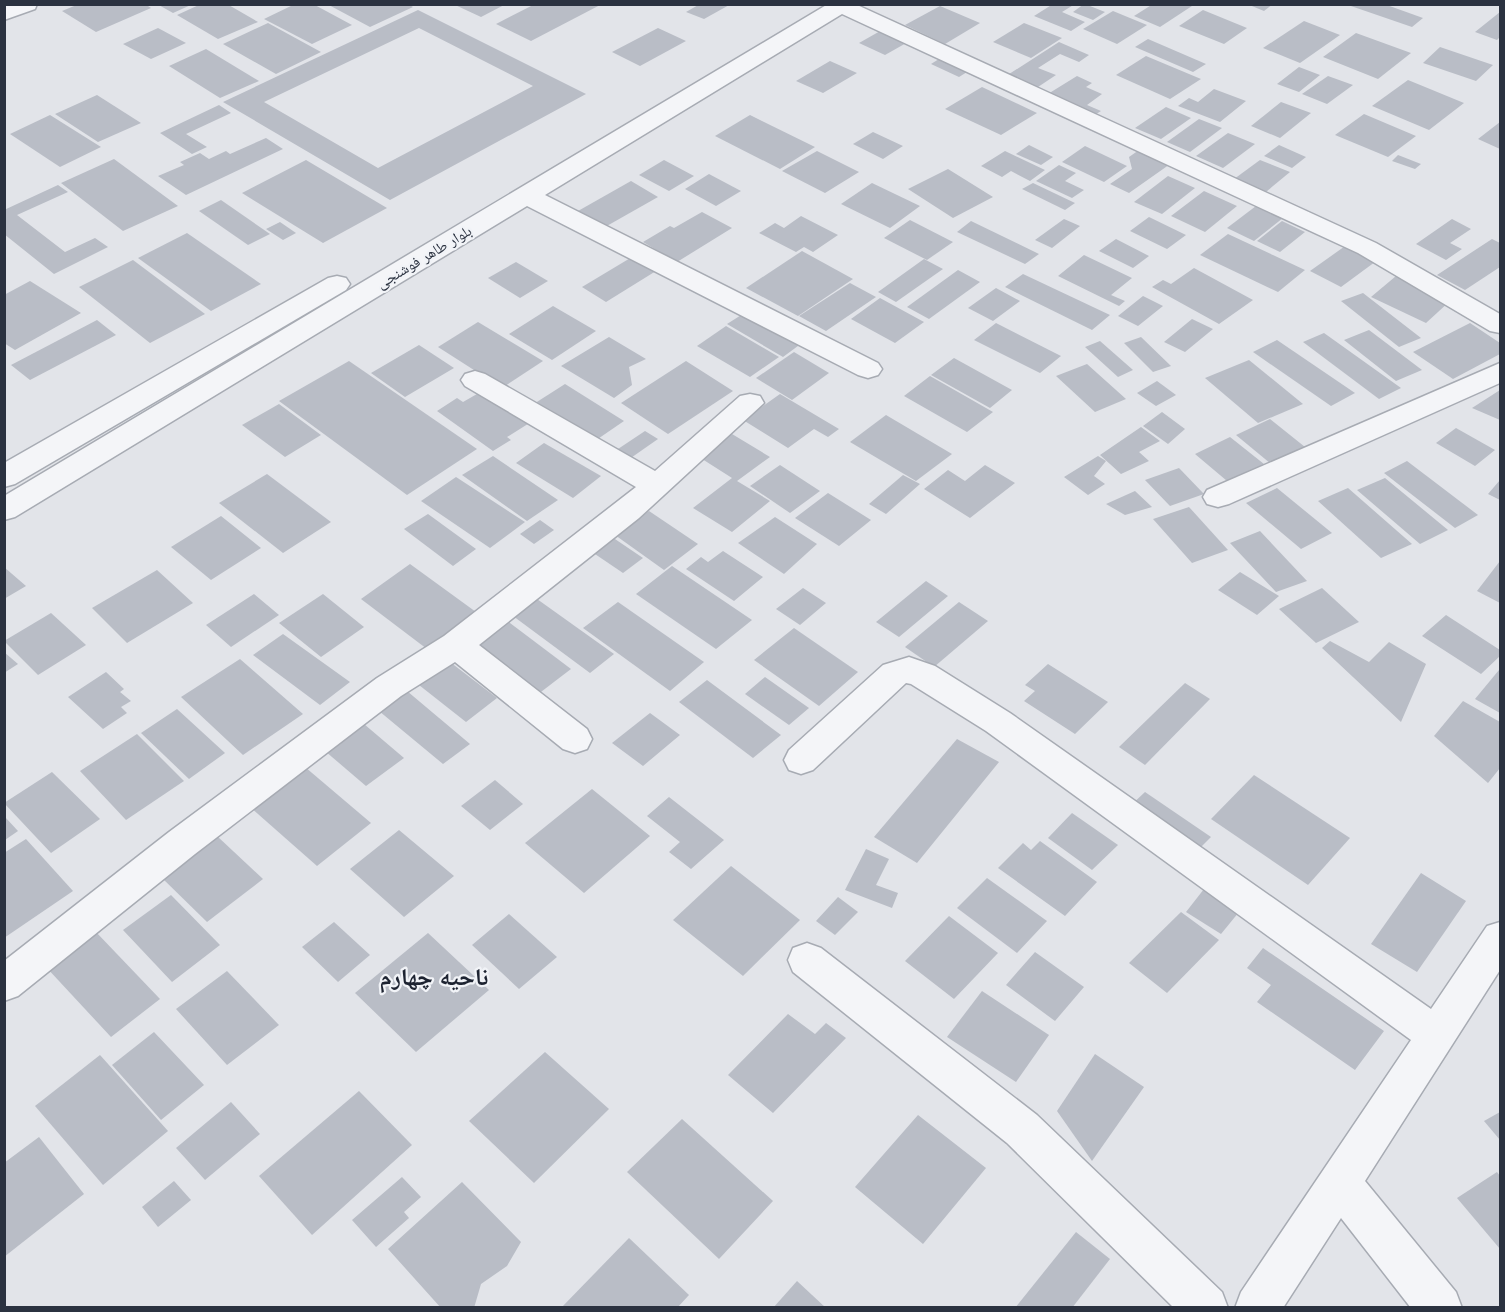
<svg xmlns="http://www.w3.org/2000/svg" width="1505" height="1312" viewBox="0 0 1505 1312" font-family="Arial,'Noto Naskh Arabic',sans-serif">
<rect width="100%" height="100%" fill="#e2e4e9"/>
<!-- building -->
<g fill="#b9bdc6" fill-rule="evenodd">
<path d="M79,4H145L151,8L96,32L62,11Z"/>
<path d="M157,4H193L173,13Z"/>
<path d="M201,4H227L258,22L218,39L177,15Z"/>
<path d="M295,4H313L352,25L312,44L264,19Z"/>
<path d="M327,4H408L413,7L370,27Z"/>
<path d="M453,4H506L481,17Z"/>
<path d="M535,4H602L531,41L496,24Z"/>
<path d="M700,4H731L704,19L686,12Z"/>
<path d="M1053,4H1075L1062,12L1085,22L1071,31L1034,16Z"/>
<path d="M1084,4H1085L1105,12L1093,20L1073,12Z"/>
<path d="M1153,4H1195L1160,27L1134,16Z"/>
<path d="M1247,4H1273L1264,11Z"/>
<path d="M1384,4L1423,18L1412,27L1348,5Z"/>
<path d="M940,6L980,23L945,44L905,25Z"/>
<path d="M418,10L586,94L390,200L223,102ZM419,28L533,86L378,168L264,102Z"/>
<path d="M1203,10L1247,28L1224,44L1179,26Z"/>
<path d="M1113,11L1147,25L1117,44L1083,29Z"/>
<path d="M1500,12V37L1497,40L1475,32Z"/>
<path d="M1304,21L1340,35L1300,63L1263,48Z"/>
<path d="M268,23L321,52L276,74L223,44Z"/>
<path d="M1024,23L1062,38L1031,58L993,42Z"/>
<path d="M158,28L186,43L151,59L123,44Z"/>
<path d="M658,28L686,41L640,66L612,52Z"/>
<path d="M882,30L908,42L885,55L859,43Z"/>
<path d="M1356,33L1411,53L1378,79L1323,57Z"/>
<path d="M1148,39L1206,64L1193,72L1135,47Z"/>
<path d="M1059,42L1089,55L1079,62L1060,54L1038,68L1056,75L1032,91L1003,78Z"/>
<path d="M1440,47L1493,65L1476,81L1423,63Z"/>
<path d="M206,49L259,81L220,98L169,66Z"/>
<path d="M1146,56L1201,79L1170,99L1116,75Z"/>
<path d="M939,59L967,72L959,77L931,64Z"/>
<path d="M830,61L857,73L823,93L796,81Z"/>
<path d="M1299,67L1320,75L1299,92L1277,84Z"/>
<path d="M1077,76L1092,83L1086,87L1102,94L1087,105L1101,111L1090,118L1043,97Z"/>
<path d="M1328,76L1353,85L1327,104L1302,94Z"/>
<path d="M1408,80L1464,103L1429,130L1372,106Z"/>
<path d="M982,87L1037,113L1001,135L945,109Z"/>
<path d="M1214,89L1246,101L1220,122L1178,106L1189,98L1198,102Z"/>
<path d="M97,95L141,123L98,142L55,114Z"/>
<path d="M1281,102L1311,113L1280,138L1251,126Z"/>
<path d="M219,105L231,113L186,134L207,147L192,154L160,133Z"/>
<path d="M1166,107L1191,118L1161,139L1135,128Z"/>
<path d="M1364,114L1416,136L1388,157L1335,135Z"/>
<path d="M50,115L101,147L60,167L10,134Z"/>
<path d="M750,115L815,147L780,169L715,136Z"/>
<path d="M1199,119L1222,128L1190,152L1167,142Z"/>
<path d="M1500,122V149L1478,139Z"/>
<path d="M873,132L903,146L883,159L853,144Z"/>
<path d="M1228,133L1255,144L1223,168L1196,156Z"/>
<path d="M266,138L283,149L186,195L158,176L184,165L180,162L200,153L209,159L226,151L230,154Z"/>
<path d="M1029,145L1053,157L1041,165L1016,154Z"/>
<path d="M1279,145L1306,157L1292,168L1264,156Z"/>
<path d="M1085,146L1127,166L1104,182L1062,162Z"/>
<path d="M1142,148L1173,162L1129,193L1110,184L1132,169L1129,157Z"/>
<path d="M817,151L859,172L825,193L782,171Z"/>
<path d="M1005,151L1045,170L1030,181L1011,171L1002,177L981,166Z"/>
<path d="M1398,155L1421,164L1415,169L1392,161Z"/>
<path d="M114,159L178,206L123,231L61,183Z"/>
<path d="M306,160L387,208L323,243L242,193Z"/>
<path d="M664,160L694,176L669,191L639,175Z"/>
<path d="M1260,160L1290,172L1261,196L1230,182Z"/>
<path d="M1059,165L1076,173L1065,181L1084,190L1072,198L1036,181Z"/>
<path d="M948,169L993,197L953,218L908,189Z"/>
<path d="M709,174L741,191L716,206L685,189Z"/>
<path d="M1168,176L1195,188L1162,214L1134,202Z"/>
<path d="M631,181L658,197L605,227L578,211Z"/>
<path d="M872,183L920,206L890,228L841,204Z"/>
<path d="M1033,183L1075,203L1065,210L1022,189Z"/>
<path d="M58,185L68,192L17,215L65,252L95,238L108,247L54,274L4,234V210Z"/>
<path d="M1204,191L1237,206L1205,232L1171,216Z"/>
<path d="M221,200L270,234L248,245L199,211Z"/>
<path d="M1256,206L1283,218L1254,241L1227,228Z"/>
<path d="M702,212L732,228L677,262L643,242L670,226L674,228Z"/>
<path d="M801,216L838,235L813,252L804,247L796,252L759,233L775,223L784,228Z"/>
<path d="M1149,217L1186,235L1167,249L1130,231Z"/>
<path d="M1064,219L1080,226L1052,248L1035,240Z"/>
<path d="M1452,219L1471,229L1450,243L1462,249L1446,260L1416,244Z"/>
<path d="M910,220L953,242L927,260L884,238Z"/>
<path d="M971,221L1039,254L1025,264L957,232Z"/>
<path d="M1282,221L1305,232L1280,252L1257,241Z"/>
<path d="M280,222L296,233L283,240L266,229Z"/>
<path d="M187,233L261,284L211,311L138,258Z"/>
<path d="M1228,234L1305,270L1278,292L1200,255Z"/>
<path d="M1116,239L1149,256L1133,268L1099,251Z"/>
<path d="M1492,239L1500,243V267L1465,290L1437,275Z"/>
<path d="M1348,244L1379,259L1341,287L1310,271Z"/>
<path d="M802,251L853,279L798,316L746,288Z"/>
<path d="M1084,255L1132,278L1111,295L1125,301L1119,306L1058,276Z"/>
<path d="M632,257L656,271L606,302L582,287Z"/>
<path d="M924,259L943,269L896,302L878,292Z"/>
<path d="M133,260L205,314L150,343L79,287Z"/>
<path d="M516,262L548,281L520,298L488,278Z"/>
<path d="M1194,268L1253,300L1219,324L1152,287L1163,280L1171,284Z"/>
<path d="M958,270L980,282L929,319L907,307Z"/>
<path d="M1023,274L1110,315L1092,330L1005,287Z"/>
<path d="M1396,276L1450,301L1426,323L1371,297Z"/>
<path d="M30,281L81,313L15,350L4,343V295Z"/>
<path d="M850,283L876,297L826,331L799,316Z"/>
<path d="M996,288L1020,301L993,321L968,308Z"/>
<path d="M1363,293L1421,338L1399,347L1341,301Z"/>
<path d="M1143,296L1163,306L1138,326L1118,316Z"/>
<path d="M880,298L924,322L895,343L851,319Z"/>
<path d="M553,306L596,331L552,360L509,334Z"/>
<path d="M746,312L802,343L783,357L727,324Z"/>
<path d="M1192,319L1213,329L1185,352L1164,342Z"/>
<path d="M97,320L116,335L30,380L11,365Z"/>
<path d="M478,322L543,361L502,388L438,347Z"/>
<path d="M996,323L1061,356L1040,373L974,340Z"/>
<path d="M1470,323L1500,343V354L1453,379L1413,352Z"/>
<path d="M726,326L779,357L750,377L697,346Z"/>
<path d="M1369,330L1422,370L1396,381L1344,340Z"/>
<path d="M1324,333L1401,388L1379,399L1303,342Z"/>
<path d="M609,337L646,359L629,367L632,385L614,398L561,366Z"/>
<path d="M1141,337L1171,366L1153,372L1124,343Z"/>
<path d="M1277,340L1355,393L1331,406L1253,352Z"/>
<path d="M1100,341L1133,370L1118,377L1085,347Z"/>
<path d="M419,345L454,368L405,397L371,373Z"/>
<path d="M794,352L829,373L792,400L756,378Z"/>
<path d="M954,358L1012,390L990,408L931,375Z"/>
<path d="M1249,360L1303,404L1258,423L1205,378Z"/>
<path d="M349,361L477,449L407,495L279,401Z"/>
<path d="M686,361L733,391L668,434L621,403Z"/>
<path d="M1087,364L1126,399L1095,412L1056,376Z"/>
<path d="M930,376L993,412L967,432L904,396Z"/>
<path d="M1157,381L1176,395L1156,406L1137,393Z"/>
<path d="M565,384L624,421L589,445L529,407Z"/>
<path d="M484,390L531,422L507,437L511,440L493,451L437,411L457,398L463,402Z"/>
<path d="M1500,390V420L1472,408Z"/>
<path d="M780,394L839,429L828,437L814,429L788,448L743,420Z"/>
<path d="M279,404L321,435L285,457L242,425Z"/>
<path d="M1162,412L1185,429L1168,444L1143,426Z"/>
<path d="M886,415L952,454L916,481L850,442Z"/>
<path d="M1270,419L1310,451L1276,468L1236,435Z"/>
<path d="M1141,427L1160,441L1139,452L1149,461L1121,474L1100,455Z"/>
<path d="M1456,428L1495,450L1475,466L1436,443Z"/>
<path d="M645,431L658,439L625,462L612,453Z"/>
<path d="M732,434L770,457L737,481L770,501L732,532L693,508L732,478L699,457Z"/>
<path d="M1230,437L1269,468L1233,486L1195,454Z"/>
<path d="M544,443L601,476L573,498L516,463Z"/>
<path d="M493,456L558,500L527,521L462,475Z"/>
<path d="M1098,456L1106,461L1094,476L1105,484L1088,495L1064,477Z"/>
<path d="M1407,461L1478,515L1455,528L1384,473Z"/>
<path d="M780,465L820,491L790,513L750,486Z"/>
<path d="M985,465L1015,483L970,518L924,489L948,470L965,481Z"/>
<path d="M1179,468L1204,494L1170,506L1145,480Z"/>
<path d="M267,474L331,522L283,553L219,503Z"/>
<path d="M903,475L920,484L886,514L869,504Z"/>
<path d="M456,477L525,522L490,548L421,501Z"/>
<path d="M1385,478L1448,530L1420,544L1357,490Z"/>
<path d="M1500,480V500L1488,494Z"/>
<path d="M1277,488L1332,533L1301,549L1246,503Z"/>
<path d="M1348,488L1412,544L1381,558L1318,501Z"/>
<path d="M1135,491L1152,507L1125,515L1106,504Z"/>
<path d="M828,493L871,520L839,546L795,518Z"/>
<path d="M1189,507L1228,550L1192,563L1153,519Z"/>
<path d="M649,511L698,544L664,570L615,535Z"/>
<path d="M428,514L476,549L453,566L404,529Z"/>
<path d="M221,516L261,548L211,580L171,547Z"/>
<path d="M775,517L817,544L784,574L738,543Z"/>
<path d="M540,520L554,530L534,544L520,534Z"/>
<path d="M1260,531L1307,581L1276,592L1230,543Z"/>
<path d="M612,537L643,558L623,573L592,552Z"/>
<path d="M723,551L763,577L734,601L686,569L701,557L708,562Z"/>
<path d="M1500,561V603L1477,591Z"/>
<path d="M410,564L476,612L427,649L361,599Z"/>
<path d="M672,566L752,620L716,649L636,594Z"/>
<path d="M4,567L26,586L4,599Z"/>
<path d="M157,570L193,603L127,643L92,608Z"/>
<path d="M1240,572L1279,596L1257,615L1218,590Z"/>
<path d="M926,581L948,596L899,637L876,622Z"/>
<path d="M803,588L826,603L800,625L776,609Z"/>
<path d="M1322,588L1359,622L1316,643L1279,609Z"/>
<path d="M254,594L279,615L231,647L206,625Z"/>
<path d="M323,594L364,627L321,657L279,623Z"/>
<path d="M537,599L614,654L590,673L513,616Z"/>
<path d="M618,602L704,662L670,691L583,628Z"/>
<path d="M959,602L988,621L934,667L905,647Z"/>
<path d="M51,613L86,645L38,675L4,641Z"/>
<path d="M1446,615L1500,650V656L1481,674L1422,636Z"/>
<path d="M502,617L571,669L533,698L464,644Z"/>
<path d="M794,628L858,672L819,706L754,660Z"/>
<path d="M283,634L350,682L320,705L253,655Z"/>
<path d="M1330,641L1369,662L1389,642L1426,664L1401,722L1322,648Z"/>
<path d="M4,652L18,664L4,673Z"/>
<path d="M240,659L303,714L243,755L181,697Z"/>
<path d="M450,662L497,698L466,722L419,685Z"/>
<path d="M1048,664L1108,702L1075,734L1024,701L1035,691L1025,685Z"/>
<path d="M1499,670L1500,671V713L1475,699Z"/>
<path d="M106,672L124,689L120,692L131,701L121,707L127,713L103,729L68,697Z"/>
<path d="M765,677L809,708L789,725L745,694Z"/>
<path d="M707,680L781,735L753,758L679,702Z"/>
<path d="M1185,683L1210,699L1145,765L1119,747Z"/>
<path d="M407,691L470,744L443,764L379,711Z"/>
<path d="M1463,701L1500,722V768L1488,783L1434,736Z"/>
<path d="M177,709L225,753L189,779L141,733Z"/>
<path d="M650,713L680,735L643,766L612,743Z"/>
<path d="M364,724L404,758L366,786L325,751Z"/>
<path d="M137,734L184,781L126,820L80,771Z"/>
<path d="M957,739L999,762L917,863L874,837Z"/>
<path d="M305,767L371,823L317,866L250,807Z"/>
<path d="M52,772L100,819L51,853L4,803Z"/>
<path d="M1254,775L1350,838L1308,885L1211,819Z"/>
<path d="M495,780L523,804L490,830L461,806Z"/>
<path d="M592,789L650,836L584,893L525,843Z"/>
<path d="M1145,792L1211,837L1194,854L1128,808Z"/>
<path d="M669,797L724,840L691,869L669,852L680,842L647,816Z"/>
<path d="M1072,813L1118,845L1092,870L1048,838Z"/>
<path d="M5,817L18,831L5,840Z"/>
<path d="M399,830L454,876L404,917L350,869Z"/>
<path d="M217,836L263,879L207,922L161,877Z"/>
<path d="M26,839L73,891L4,938V853Z"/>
<path d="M1040,841L1097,882L1065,916L998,868L1023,843L1031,850Z"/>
<path d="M866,849L889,859L876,885L898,893L892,908L845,890Z"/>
<path d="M731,866L800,920L743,976L673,920Z"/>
<path d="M1421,873L1466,901L1417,972L1371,944Z"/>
<path d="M987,878L1047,921L1017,953L957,908Z"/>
<path d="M1204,889L1239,912L1221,934L1186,912Z"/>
<path d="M171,895L220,945L172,982L123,930Z"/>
<path d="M838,897L858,912L835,935L816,921Z"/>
<path d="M1181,912L1219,940L1167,993L1129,963Z"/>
<path d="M509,914L557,957L519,989L472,945Z"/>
<path d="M949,916L998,953L954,999L905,961Z"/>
<path d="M334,922L370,955L338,982L302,947Z"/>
<path d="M95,931L160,999L111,1037L46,967Z"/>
<path d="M428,933L489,990L416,1052L355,993Z"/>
<path d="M1263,948L1384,1031L1355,1070L1257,1002L1271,985L1247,968Z"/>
<path d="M1035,952L1084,987L1055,1021L1006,985Z"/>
<path d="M227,971L279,1025L227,1065L176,1009Z"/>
<path d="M982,991L1049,1035L1016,1082L947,1037Z"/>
<path d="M788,1014L815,1034L826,1023L846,1038L773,1113L728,1075Z"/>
<path d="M154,1032L204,1085L161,1120L112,1065Z"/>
<path d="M545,1052L609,1109L534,1183L469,1121Z"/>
<path d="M1095,1054L1144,1087L1092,1161L1057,1111Z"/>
<path d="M100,1055L168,1131L103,1185L35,1106Z"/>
<path d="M359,1091L412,1145L312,1235L259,1176Z"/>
<path d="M231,1102L260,1134L205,1180L176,1148Z"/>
<path d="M1500,1112V1140L1484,1121Z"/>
<path d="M918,1115L986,1168L923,1244L855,1187Z"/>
<path d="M682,1119L773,1201L719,1259L627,1172Z"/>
<path d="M39,1137L84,1194L4,1257V1163Z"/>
<path d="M1497,1172L1500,1176V1249L1457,1198Z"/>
<path d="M402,1177L421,1197L404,1212L409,1218L376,1247L352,1220Z"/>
<path d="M174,1181L191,1200L158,1227L142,1207Z"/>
<path d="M462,1182L521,1242L507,1266L481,1284L474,1308H441L388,1249Z"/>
<path d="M1076,1232L1110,1259L1072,1308H1015Z"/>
<path d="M629,1238L689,1295L677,1308H561Z"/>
<path d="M797,1281L826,1308H773Z"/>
</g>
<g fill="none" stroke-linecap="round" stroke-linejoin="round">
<defs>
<g id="minor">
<path d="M8,4H37L35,9L4,20V6Z"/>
<path d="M828,4H855L1376,243L1500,314V333L1490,331L1358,253L842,14L545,195L878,363L882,369L878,375L868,378L858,375L527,206L15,517L4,520V496Z"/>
<path d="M337,276L346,278L350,284L346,290L15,484L4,487V463L328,278Z"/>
<path d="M1500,363V383L1229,504L1218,507L1207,504L1203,497L1207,490Z"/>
<path d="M475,371L485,374L655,471L740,396L750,394L760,396L764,403L639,518L479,645L587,729L592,739L587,749L575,753L563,749L455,662L401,696L195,854L18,996L4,1001V961L169,832L377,678L444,636L636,487L465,386L461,380L465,374Z"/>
<path d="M909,657L935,666L1010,713L1431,1009L1487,926L1500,922V970L1365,1181L1456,1292L1462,1308H1411L1341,1218L1283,1308H1235L1241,1292L1411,1040L986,731L911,684L906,683L813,770L801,774L789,770L784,760L789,750L883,665Z"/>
<path d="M807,943L821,948L1037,1115L1222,1292L1228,1308H1174L1007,1143L793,972L788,960L793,948Z"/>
</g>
</defs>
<!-- minor casing -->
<use href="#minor" stroke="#a7abb3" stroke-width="3"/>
<!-- minor -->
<use href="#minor" fill="#f4f5f8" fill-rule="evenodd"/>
</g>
<g text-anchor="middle" stroke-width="4.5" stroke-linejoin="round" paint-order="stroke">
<!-- far-street labels -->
<g font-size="15" fill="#2b3240" stroke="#f1f3f7">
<text transform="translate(424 257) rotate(-31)" y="5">بلوار طاهر فوشنجی</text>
</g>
<!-- district labels -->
<g font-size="24" font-weight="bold" fill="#1d2331" stroke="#f1f3f7">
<text x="434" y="985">ناحیه چهارم</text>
</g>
</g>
<!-- border -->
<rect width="1505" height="1312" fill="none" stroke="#2b3240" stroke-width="12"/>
</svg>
